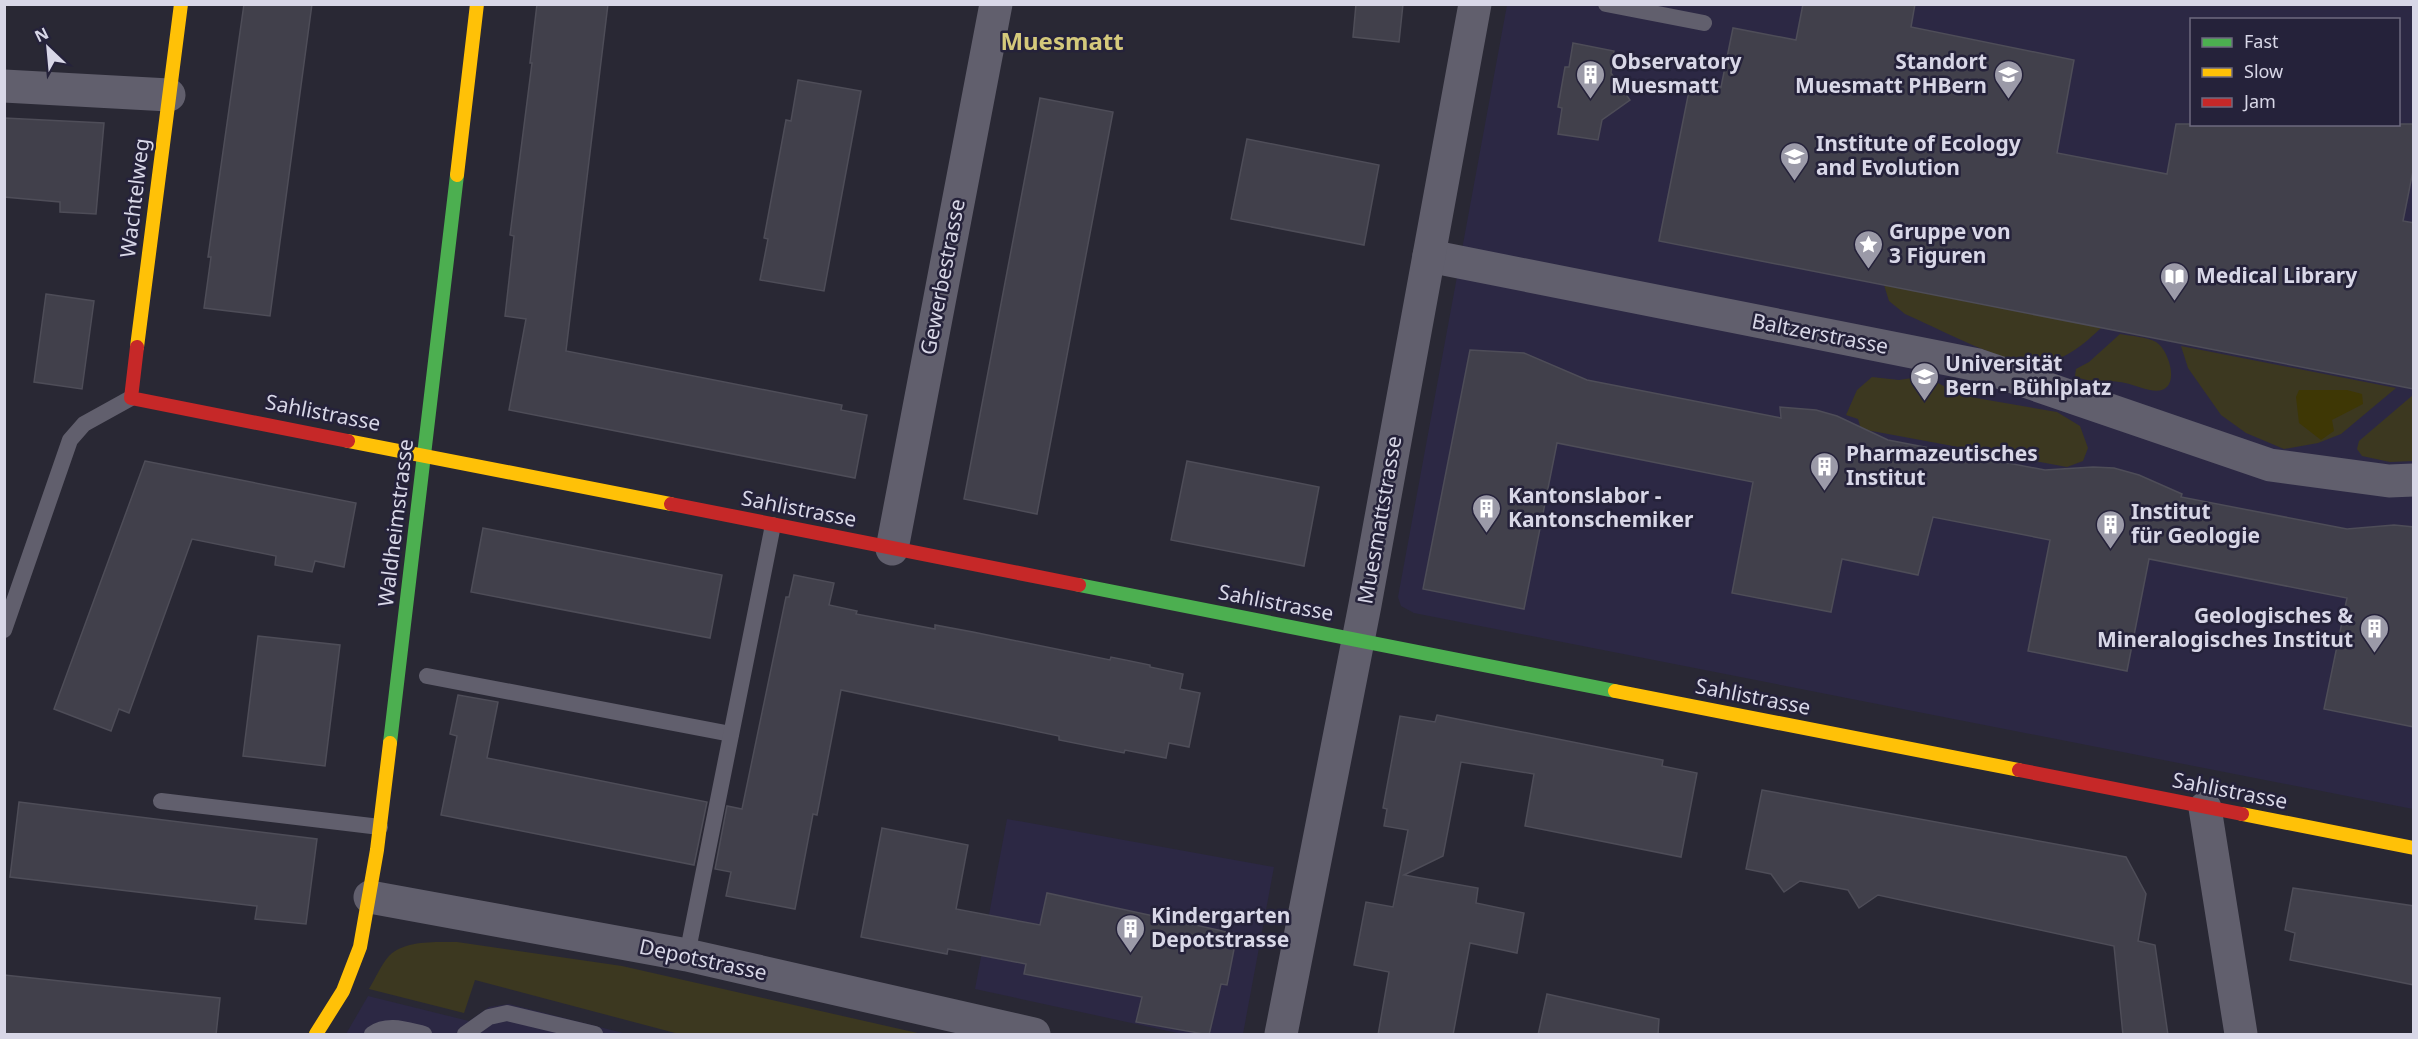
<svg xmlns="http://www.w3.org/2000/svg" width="2418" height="1039" viewBox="0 0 2418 1039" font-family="'Noto Sans',sans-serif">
<rect width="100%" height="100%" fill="#292834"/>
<!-- built -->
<g fill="#2c2844" fill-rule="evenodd">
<path d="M1507,5H2413V809L1414,613L1401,606L1398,597ZM2192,20H2398V124H2192Z"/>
<path d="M1007,819L1274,867L1243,1034H1182L975,989Z"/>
<path d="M368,996L469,1021L489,1007L509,1004L627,1034H346Z"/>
</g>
<!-- green -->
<g fill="#3c3820">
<path d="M1884,285L2101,328C2085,343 2066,360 2043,363C2010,368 1938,328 1905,314L1889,301Z"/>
<path d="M2120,334C2131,336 2147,337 2156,342C2168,349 2180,384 2162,390C2151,393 2136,385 2125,383C2109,379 2090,384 2075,376L2076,369L2089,362Z"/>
<path d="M2181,346L2396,388L2341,434L2318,443L2284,449L2246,433L2221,415L2188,368Z"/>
<path d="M1925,376L1953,391L1976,398L2057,412L2080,426L2088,448L2083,461L2067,467L1861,429L1858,419L1846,415L1857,390L1872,377L1899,380Z"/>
<path d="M2413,395V461L2390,462L2362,456L2357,449L2359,441Z"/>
<path d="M457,942L622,966L922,1034H679L475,980L464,1013L369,989C375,979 381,965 389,956C404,940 436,942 457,942Z"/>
</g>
<!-- water -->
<path fill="#3e3705" d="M2299,390H2347L2362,394L2363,404L2332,420L2334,431L2321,440L2299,423L2296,397Z"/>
<!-- building -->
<g fill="#41404b" stroke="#4e4d58" stroke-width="1.5">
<path d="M244,4H312L270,316L204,308L211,257H208Z"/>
<path d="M537,4H608L566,351L842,405L841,410L867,415L855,478L509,410L526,319L505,316L514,236L510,235L532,63H530Z"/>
<path d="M1356,4H1403L1399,42L1353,37Z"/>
<path d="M1803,4H1915L1911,27L2074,60L2057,153L2167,174L2176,124H2414V166L2403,221L2414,223V389L1659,241L1691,81L1721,87L1733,28L1796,40Z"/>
<path d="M1573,43L1614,51L1611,73L1630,100L1602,120L1598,140L1558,134L1562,108L1558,107L1565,67H1569Z"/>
<path d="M798,80L861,91L824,291L760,280L768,239L764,238L786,120L791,121Z"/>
<path d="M1040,98L1113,112L1037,514L964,499Z"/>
<path d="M4,118L104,123L96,214L60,212V202L4,197Z"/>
<path d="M1247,139L1379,165L1364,245L1231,219Z"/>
<path d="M46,294L94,301L82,389L34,382Z"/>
<path d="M1470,350L1524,353L1587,380L1781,418L1780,407L1816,410L1837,416L1888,440L2045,470L2093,467L2114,468L2139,475L2182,494L2181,497L2347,529L2394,525L2414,527V727L2324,709L2347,598L2149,559L2127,671L2028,651L2050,540L1933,517L1918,575L1842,559L1831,612L1732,593L1753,482L1557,443L1524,609L1423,589Z"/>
<path d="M145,461L356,503L344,567L315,561L312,572L275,565L276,556L192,539L129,713L119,709L111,731L54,709Z"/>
<path d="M1187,461L1319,487L1304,566L1171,540Z"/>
<path d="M483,528L722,575L710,638L471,592Z"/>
<path d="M794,575L834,583L829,605L857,611L856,614L935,629V625L973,632L1110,660L1111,657L1150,665V667L1183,674L1180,689L1200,693L1189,747L1169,743L1166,758L1125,750L1124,753L1059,740V736L841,690L817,815L813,814L795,909L726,896L731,872L715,869L727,806L742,809L786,597H789Z"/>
<path d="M258,636L340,645L325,766L243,756Z"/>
<path d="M458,695L498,702L487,758L707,802L694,865L441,815L457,736L450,734Z"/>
<path d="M1437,715L1663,760L1662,766L1697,773L1681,857L1525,826L1534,774L1461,762L1443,856L1404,875L1478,888L1476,903L1524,913L1517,953L1470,943L1453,1035H1378L1389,972L1354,965L1366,902L1393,907L1408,830L1384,826L1387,809L1383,808L1400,716L1435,722Z"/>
<path d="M1762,790L2126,857L2146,894L2138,941L2155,945L2168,1035H2123L2114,946L1878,895L1859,908L1848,890L1800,881L1784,892L1771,874L1746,869Z"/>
<path d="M19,802L317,839L306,924L255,919L257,906L10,877Z"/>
<path d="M882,828L968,845L956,909L1040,925L1047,893L1237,934L1227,985L1221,984L1209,1035L1136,1022L1142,997L1024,974L1026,964L948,949L947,954L861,937Z"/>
<path d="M2293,888L2414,906V985L2290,960L2295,933L2285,930Z"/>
<path d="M4,975L220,998L216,1035H4Z"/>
<path d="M1547,994L1659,1019L1658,1035H1538Z"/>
</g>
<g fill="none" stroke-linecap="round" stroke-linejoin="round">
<!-- lane -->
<g stroke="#615f6d" stroke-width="16">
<path d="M1606,4L1704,23"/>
<path d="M4,630L70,440L84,424L131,398"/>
<path d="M427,676L731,734"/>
<path d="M161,801L380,827"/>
<path d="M687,955L773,525"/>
<path d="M372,1034C388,1023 406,1030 424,1034"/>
<path d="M465,1034L489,1017L507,1013L595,1034"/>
</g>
<!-- street -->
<g stroke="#615f6d" stroke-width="33">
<path d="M4,86L169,95"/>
<path d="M1429,256L1978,365L2270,465L2389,481L2414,480"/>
<path d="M892,549L996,4"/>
<path d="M2205,808L2241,1034"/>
<path d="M370,897L687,955L1034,1034"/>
<path d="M1281,1034L1365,605L1475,4"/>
</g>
<!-- fast -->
<g stroke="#4caf50" stroke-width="14">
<path d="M1079,585L1615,691"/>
<path d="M390,743L457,175"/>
</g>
<!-- slow -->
<g stroke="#ffc107" stroke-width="14">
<path d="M457,175L477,4"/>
<path d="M137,347L181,4"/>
<path d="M348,441L671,504"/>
<path d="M1615,691L2019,770"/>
<path d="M2242,814L2414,848"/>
<path d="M316,1034L343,991L360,947L377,850L390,743"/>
</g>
<!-- jam -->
<g stroke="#c62828" stroke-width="14">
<path d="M137,347L131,398L348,441"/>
<path d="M671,504L1079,585"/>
<path d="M2019,770L2242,814"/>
</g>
</g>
<!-- icons -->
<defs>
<symbol id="building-pin" viewBox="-11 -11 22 30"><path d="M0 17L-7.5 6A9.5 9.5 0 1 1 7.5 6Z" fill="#9b9aa8" stroke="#25223a"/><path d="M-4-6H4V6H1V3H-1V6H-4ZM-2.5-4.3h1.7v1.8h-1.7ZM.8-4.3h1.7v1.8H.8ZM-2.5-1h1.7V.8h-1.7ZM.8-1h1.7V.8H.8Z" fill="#fff"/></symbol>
<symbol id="university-pin" viewBox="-11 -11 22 30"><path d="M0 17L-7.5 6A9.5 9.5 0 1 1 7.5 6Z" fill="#9b9aa8" stroke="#25223a"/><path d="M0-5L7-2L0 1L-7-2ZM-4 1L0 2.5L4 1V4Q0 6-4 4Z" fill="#fff"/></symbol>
<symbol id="sight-pin" viewBox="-11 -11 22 30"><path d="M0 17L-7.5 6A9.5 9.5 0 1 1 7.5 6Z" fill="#9b9aa8" stroke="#25223a"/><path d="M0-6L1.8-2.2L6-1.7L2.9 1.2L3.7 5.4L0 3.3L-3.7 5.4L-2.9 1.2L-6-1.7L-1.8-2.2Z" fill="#fff"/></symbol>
<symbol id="library-pin" viewBox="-11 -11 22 30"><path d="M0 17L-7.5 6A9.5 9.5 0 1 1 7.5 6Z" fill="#9b9aa8" stroke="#25223a"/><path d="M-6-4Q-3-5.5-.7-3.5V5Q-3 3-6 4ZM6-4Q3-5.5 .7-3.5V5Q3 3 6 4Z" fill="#fff"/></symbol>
</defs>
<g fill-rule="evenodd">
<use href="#building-pin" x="1574" y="58" width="33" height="45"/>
<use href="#university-pin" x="1992" y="58" width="33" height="45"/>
<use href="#university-pin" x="1778" y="140" width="33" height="45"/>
<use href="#sight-pin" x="1852" y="228" width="33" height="45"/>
<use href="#library-pin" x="2158" y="260" width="33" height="45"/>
<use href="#university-pin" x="1908" y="360" width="33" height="45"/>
<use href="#building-pin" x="1808" y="450" width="33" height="45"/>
<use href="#building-pin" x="1470" y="492" width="33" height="45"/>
<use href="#building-pin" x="2094" y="508" width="33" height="45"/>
<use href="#building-pin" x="2358" y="612" width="33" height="45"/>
<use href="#building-pin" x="1114" y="912" width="33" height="45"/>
</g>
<g text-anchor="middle" stroke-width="5" stroke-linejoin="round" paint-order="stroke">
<!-- poi labels -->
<g font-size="21" font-weight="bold" fill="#d8d7e7" stroke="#25223a" text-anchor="start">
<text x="1611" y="69">Observatory<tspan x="1611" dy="24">Muesmatt</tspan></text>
<text x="1987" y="69" text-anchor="end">Standort<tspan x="1987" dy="24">Muesmatt PHBern</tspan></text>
<text x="1816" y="151">Institute of Ecology<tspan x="1816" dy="24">and Evolution</tspan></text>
<text x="1889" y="239">Gruppe von<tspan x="1889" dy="24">3 Figuren</tspan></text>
<text x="2196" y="283">Medical Library</text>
<text x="1945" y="371">Universität<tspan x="1945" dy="24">Bern - Bühlplatz</tspan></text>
<text x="1846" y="461">Pharmazeutisches<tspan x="1846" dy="24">Institut</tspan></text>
<text x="1508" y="503">Kantonslabor -<tspan x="1508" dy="24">Kantonschemiker</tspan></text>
<text x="2131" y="519">Institut<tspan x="2131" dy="24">für Geologie</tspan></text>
<text x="2353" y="623" text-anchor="end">Geologisches &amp;<tspan x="2353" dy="24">Mineralogisches Institut</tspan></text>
<text x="1151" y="923">Kindergarten<tspan x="1151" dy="24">Depotstrasse</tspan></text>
</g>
<!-- street labels -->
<g font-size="21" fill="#d8d7e7" stroke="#25223a">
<text transform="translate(135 198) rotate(-83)" y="7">Wachtelweg</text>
<text transform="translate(943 277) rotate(-79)" y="7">Gewerbestrasse</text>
<text transform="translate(1820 334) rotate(11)" y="7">Baltzerstrasse</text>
<text transform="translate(323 413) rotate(11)" y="7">Sahlistrasse</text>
<text transform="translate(799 509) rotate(11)" y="7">Sahlistrasse</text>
<text transform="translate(1380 520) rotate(-80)" y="7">Muesmattstrasse</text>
<text transform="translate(396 523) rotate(-83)" y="7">Waldheimstrasse</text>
<text transform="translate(1276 603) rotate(11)" y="7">Sahlistrasse</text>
<text transform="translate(1753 697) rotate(11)" y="7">Sahlistrasse</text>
<text transform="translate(2230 791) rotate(11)" y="7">Sahlistrasse</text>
<text transform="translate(703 960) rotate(12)" y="7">Depotstrasse</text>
</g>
<!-- quarter labels -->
<g font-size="24" font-weight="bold" fill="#d4c97b" stroke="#25223a">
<text x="1062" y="50">Muesmatt</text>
</g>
</g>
<!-- border -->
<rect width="2418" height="1039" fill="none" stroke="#d8d7e7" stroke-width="12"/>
<!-- legend -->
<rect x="2190" y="18" width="210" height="108" fill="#25223a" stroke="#6d6a7f" stroke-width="1.5"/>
<rect x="2202" y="38" width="30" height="9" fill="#4caf50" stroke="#6d6a7f" stroke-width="1.5"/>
<text x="2244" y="48" font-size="18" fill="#d8d7e7">Fast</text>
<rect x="2202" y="68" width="30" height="9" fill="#ffc107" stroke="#6d6a7f" stroke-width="1.5"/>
<text x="2244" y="78" font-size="18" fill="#d8d7e7">Slow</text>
<rect x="2202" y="98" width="30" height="9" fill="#c62828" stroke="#6d6a7f" stroke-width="1.5"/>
<text x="2244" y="108" font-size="18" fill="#d8d7e7">Jam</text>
<!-- north arrow -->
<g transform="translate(48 48) rotate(334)" stroke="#25223a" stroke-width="4.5" paint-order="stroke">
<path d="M0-4.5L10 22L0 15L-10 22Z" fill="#d8d7e7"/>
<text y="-9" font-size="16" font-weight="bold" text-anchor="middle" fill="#d8d7e7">N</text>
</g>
</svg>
